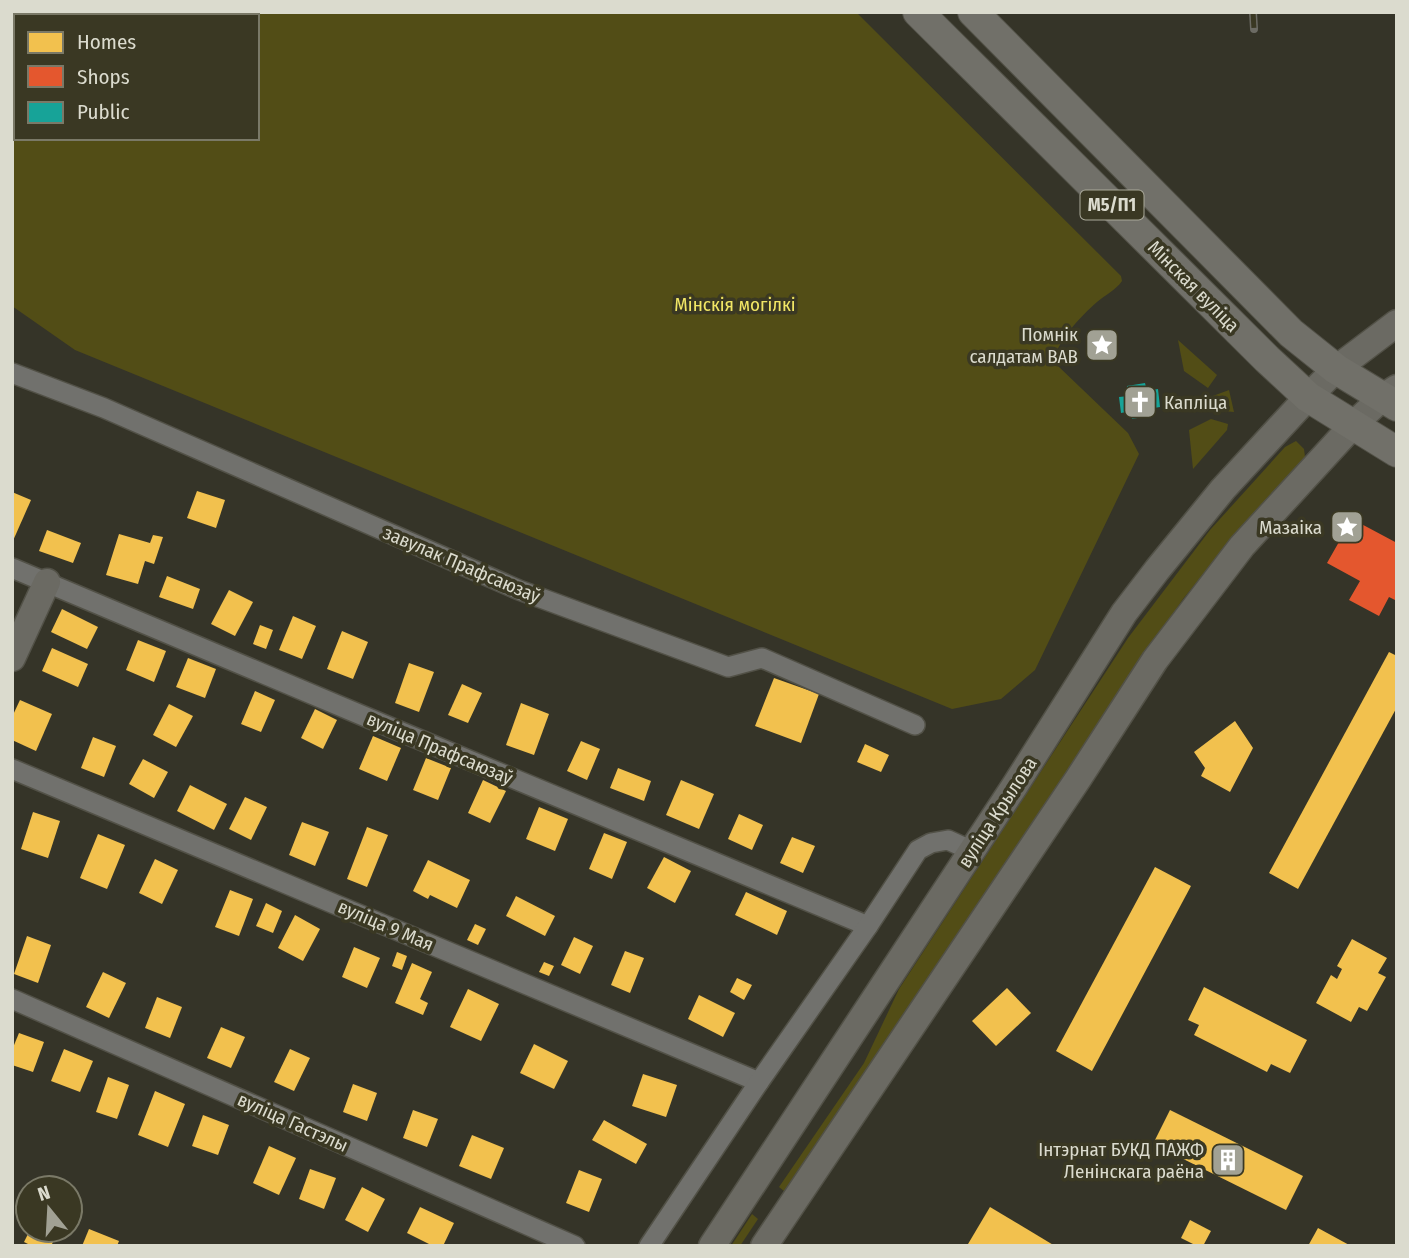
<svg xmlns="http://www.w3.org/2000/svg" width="1409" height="1258" viewBox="0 0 1409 1258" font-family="'Fira Sans Condensed',sans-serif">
<rect width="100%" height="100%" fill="#353428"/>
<!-- green -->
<g fill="#524d16" fill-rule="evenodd">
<path d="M12,12H856L1121,276L1122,281C1116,290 1105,295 1097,302C1081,316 1058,340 1054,360L1058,366L1128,433L1139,454L1035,670L1001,699L952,709L75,350L12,306ZM16,16H257V138H16Z"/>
<path d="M1178,340L1217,375L1208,388L1184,371Z"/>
<path d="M1229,390L1234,412L1214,410L1210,397Z"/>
<path d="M1211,419L1228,424L1227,430L1193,469L1189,430Z"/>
<path d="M1296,441L1304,449L1305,457L1299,466L1241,528L1183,599L784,1191L779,1187L864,1063L899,989L1128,638L1210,530L1285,447Z"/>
<path d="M752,1214L758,1219L740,1246H731Z"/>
</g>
<!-- homes -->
<g fill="#f2c14e">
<path d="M197,491L225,500L216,528L187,518Z"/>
<path d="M12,492L31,500L12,543Z"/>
<path d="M47,530L81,543L73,563L39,551Z"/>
<path d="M119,534L150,543L153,535L163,537L154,564L145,561L138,584L106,575Z"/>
<path d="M167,576L200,589L193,609L159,597Z"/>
<path d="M229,590L253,602L235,636L211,624Z"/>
<path d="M62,609L98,627L87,649L51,632Z"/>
<path d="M293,616L316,626L302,659L279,650Z"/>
<path d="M260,625L273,630L266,649L253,644Z"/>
<path d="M342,631L368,642L353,679L327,669Z"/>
<path d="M138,640L166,651L154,682L126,670Z"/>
<path d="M52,648L88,664L78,687L42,671Z"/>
<path d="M1389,652L1397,656V707L1298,889L1269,873Z"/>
<path d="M188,658L216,669L205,698L176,687Z"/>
<path d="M409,663L434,672L419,712L395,703Z"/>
<path d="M774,678L819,694L801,743L755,726Z"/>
<path d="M462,684L482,693L468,723L448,715Z"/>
<path d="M255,691L275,700L261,732L241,724Z"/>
<path d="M20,700L52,714L36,751L12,740V717Z"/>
<path d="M521,703L549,714L534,755L506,745Z"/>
<path d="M169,704L193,716L176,747L153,735Z"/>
<path d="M315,709L337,720L323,749L301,738Z"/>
<path d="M1235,721L1253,748L1230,792L1201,776L1205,768L1194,752Z"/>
<path d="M373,736L401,748L387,781L359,769Z"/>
<path d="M93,737L116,746L104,777L81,768Z"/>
<path d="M581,741L600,749L587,780L567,771Z"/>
<path d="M865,744L889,755L881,772L857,762Z"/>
<path d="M426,758L451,768L438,800L413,790Z"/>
<path d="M143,759L168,772L154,798L129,784Z"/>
<path d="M618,768L651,781L644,801L610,788Z"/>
<path d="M483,780L506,791L490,823L468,813Z"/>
<path d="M681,780L714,794L699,829L666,815Z"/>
<path d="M190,785L227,804L214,830L177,811Z"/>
<path d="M245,797L267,807L251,840L229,829Z"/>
<path d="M539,807L568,819L555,851L526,839Z"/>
<path d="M33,812L60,821L48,858L21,849Z"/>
<path d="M739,814L763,825L752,850L728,839Z"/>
<path d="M302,822L329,832L315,866L289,855Z"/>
<path d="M367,827L388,835L367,887L347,879Z"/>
<path d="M604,833L627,842L612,879L589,869Z"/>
<path d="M98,834L125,845L107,889L80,878Z"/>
<path d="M792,837L815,846L803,873L780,863Z"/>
<path d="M664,857L691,871L675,903L647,888Z"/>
<path d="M155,859L178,870L162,904L139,893Z"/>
<path d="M428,860L470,880L457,908L430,895L428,899L413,891Z"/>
<path d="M1155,867L1191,886L1092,1071L1056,1051Z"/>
<path d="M230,890L253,899L239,936L215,927Z"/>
<path d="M746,892L787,911L777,935L735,915Z"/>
<path d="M516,896L555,916L545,936L506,916Z"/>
<path d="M266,903L282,911L273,933L256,926Z"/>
<path d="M295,915L320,929L303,961L278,948Z"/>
<path d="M475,924L486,929L478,945L467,940Z"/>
<path d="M27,936L51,945L38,983L14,974Z"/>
<path d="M574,937L593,946L580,974L561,965Z"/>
<path d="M1352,939L1387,958L1378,973L1386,977L1367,1011L1359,1007L1351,1022L1316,1003L1331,975L1337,979L1342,969L1337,966Z"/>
<path d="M354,947L380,958L367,988L342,977Z"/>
<path d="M625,951L644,958L630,993L611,985Z"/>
<path d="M397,952L407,956L402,970L392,966Z"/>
<path d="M544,962L554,966L549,976L539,972Z"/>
<path d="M412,963L432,972L420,999L428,1003L423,1015L395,1003Z"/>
<path d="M103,972L126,983L109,1018L86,1007Z"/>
<path d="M737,978L752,985L744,1000L730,992Z"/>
<path d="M1204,987L1307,1040L1290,1073L1271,1064L1267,1072L1194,1035L1199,1025L1188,1020Z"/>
<path d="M1007,988L1031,1013L996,1046L972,1021Z"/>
<path d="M468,989L499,1004L481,1041L450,1027Z"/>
<path d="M699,995L735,1013L723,1037L688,1019Z"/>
<path d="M157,997L182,1007L170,1038L145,1028Z"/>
<path d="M221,1027L245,1037L231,1068L207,1058Z"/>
<path d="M19,1033L44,1042L33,1072L12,1065V1050Z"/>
<path d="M534,1044L568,1061L554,1089L520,1073Z"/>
<path d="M64,1049L93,1061L80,1092L51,1081Z"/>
<path d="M290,1049L310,1058L294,1091L274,1082Z"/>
<path d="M643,1074L677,1085L666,1117L632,1106Z"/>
<path d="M108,1077L129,1085L117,1119L96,1112Z"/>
<path d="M353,1084L377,1093L367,1121L343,1112Z"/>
<path d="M155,1091L185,1104L168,1147L138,1135Z"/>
<path d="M413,1110L438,1119L427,1147L403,1138Z"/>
<path d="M1170,1110L1303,1176L1286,1210L1153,1144Z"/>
<path d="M203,1115L229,1125L218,1155L192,1146Z"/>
<path d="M604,1120L647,1144L636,1164L592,1140Z"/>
<path d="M472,1135L504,1148L491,1179L459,1166Z"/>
<path d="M269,1146L296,1158L279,1195L253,1183Z"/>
<path d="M310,1169L336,1178L324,1209L299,1199Z"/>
<path d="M579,1170L602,1179L589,1212L566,1203Z"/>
<path d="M362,1187L385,1199L368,1232L345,1220Z"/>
<path d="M420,1207L454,1223L443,1246H433L407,1233Z"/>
<path d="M990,1207L1055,1246H971L968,1244Z"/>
<path d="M1190,1220L1211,1231L1203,1246H1197L1181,1238Z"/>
<path d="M1318,1228L1351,1246H1308Z"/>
<path d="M89,1229L119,1241L117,1246H82Z"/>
<path d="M30,1230H59L51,1246H32L24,1242Z"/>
</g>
<!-- shops -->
<path fill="#e4572e" d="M1352,519L1397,543V601L1389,597L1379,616L1349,600L1360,581L1327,563Z"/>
<!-- public -->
<path fill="#17a398" d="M1145,383L1147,391L1158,389L1160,407L1148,409L1149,416L1132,419L1131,411L1121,413L1119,397L1129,396L1127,386Z"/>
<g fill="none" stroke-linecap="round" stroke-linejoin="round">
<defs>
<g id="street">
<path d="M12,373L104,408L519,590L728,667L762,658L915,725"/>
<path d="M12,568L411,736L868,926"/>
<path d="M12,769L759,1082"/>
<path d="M12,999L575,1246"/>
<path d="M649,1246L759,1082L868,926L918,850L931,843L948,840L972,851"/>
</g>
<g id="secondary">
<path d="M12,658L47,582"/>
<path d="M712,1246L1014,787L1124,613L1157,570L1223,489L1308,397L1336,369L1397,323"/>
<path d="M764,1246L1078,779L1155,660L1242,546L1354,424L1383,397L1397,388"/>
</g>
<g id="primary">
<path d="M918,12L1267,359L1308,397L1397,452"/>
<path d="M973,12L1291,333L1336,369L1397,406"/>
</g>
</defs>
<!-- street casing -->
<use href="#street" stroke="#525147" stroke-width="22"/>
<!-- secondary casing -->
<use href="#secondary" stroke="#525147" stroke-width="29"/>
<!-- primary casing -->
<use href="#primary" stroke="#525147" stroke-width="32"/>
<!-- street -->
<use href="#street" stroke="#71716d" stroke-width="19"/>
<!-- secondary -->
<use href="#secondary" stroke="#6b6a63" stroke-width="26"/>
<!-- primary -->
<use href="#primary" stroke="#717069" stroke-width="30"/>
<defs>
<path id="rail" d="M1253,12L1254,29"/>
</defs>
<!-- rail casing -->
<use href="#rail" stroke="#6c6b64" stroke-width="8"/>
<!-- rail -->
<use href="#rail" stroke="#3a3823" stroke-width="5" stroke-dasharray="16" stroke-linecap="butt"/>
</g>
<!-- icons -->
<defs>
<symbol id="sight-square" viewBox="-11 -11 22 22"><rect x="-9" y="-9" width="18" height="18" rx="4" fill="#a1a194" stroke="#3a3823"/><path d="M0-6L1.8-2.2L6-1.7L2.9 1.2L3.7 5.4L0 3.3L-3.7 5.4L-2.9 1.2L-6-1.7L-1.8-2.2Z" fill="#fff"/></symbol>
<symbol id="church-square" viewBox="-11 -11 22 22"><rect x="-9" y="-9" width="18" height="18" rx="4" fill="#a1a194" stroke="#3a3823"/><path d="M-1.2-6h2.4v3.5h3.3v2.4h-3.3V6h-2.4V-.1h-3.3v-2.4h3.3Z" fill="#fff"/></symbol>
<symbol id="building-square" viewBox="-11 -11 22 22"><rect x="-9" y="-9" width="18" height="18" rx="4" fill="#a1a194" stroke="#3a3823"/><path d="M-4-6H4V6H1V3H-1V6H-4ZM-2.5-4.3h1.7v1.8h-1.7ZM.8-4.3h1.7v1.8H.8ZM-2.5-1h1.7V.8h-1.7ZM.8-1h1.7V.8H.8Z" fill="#fff"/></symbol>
</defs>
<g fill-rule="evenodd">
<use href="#sight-square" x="1083" y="326" width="38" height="38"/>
<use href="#church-square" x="1121" y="383" width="38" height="38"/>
<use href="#sight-square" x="1328" y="508" width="38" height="38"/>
<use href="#building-square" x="1209" y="1141" width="38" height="38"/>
</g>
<g text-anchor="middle" stroke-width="7" stroke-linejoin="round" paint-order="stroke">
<!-- shield labels -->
<rect fill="#3a3823" stroke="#abaa9b" stroke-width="2" x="1080.5" y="190.5" width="63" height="29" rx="5"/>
<g font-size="18" font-weight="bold" fill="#dbdbce">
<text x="1112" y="211">М5/П1</text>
</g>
<!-- street labels -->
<g font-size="19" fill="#dbdbce" stroke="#3a3823">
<text transform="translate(1194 286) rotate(45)" y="7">Мінская вуліца</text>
<text transform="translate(462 564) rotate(23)" y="7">завулак Прафсаюзаў</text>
<text transform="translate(440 748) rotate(23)" y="7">вуліца Прафсаюзаў</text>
<text transform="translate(997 812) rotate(-57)" y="7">вуліца Крылова</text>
<text transform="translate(386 925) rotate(23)" y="7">вуліца 9 Мая</text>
<text transform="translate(293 1122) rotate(24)" y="7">вуліца Гастэлы</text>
</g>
<!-- park labels -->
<g font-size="19" fill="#f1e665" stroke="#3a3823">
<text x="735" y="311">Мінскія могілкі</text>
</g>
<!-- poi labels -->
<g font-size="19" fill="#dbdbce" stroke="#3a3823" text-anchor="end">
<text x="1078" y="341">Помнік<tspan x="1078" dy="22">салдатам ВАВ</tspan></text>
<text x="1164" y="409" text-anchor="start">Капліца</text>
<text x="1322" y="534">Мазаіка</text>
<text x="1204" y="1156">Інтэрнат БУКД ПАЖФ<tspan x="1204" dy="22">Ленінскага раёна</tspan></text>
</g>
</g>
<!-- border -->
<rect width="1409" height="1258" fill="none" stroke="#dbdbce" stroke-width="28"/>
<!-- legend -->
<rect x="14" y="14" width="245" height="126" fill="#3a3823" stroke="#7a7967" stroke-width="2"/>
<rect x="28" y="32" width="35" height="21" fill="#f2c14e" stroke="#7a7967" stroke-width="2"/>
<text x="77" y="49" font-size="21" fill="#dbdbce">Homes</text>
<rect x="28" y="66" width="35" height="21" fill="#e4572e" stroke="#7a7967" stroke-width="2"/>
<text x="77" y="84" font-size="21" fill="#dbdbce">Shops</text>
<rect x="28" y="102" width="35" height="21" fill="#17a398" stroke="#7a7967" stroke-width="2"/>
<text x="77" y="119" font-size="21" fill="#dbdbce">Public</text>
<!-- north arrow -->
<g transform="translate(49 1209) rotate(342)"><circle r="33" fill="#3a3823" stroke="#7a7967" stroke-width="2"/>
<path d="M0-5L12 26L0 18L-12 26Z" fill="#a1a194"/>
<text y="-10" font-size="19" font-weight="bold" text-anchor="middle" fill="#dbdbce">N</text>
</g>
</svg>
